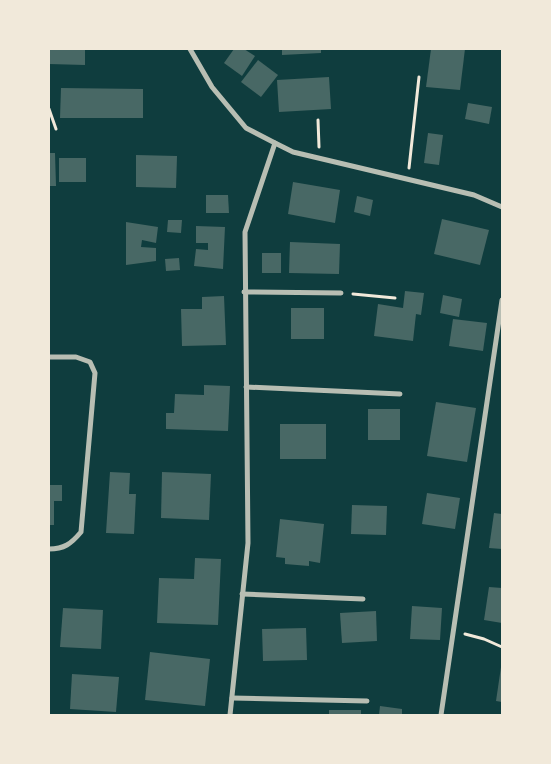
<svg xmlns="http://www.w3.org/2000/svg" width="551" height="764" viewBox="0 0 551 764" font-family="Manrope,sans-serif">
<rect width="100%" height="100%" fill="#0f3d3e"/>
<!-- building -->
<g fill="#486865">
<path d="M49,49H85V65L49,64Z"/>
<path d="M234,49H244L255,56L242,76L224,63Z"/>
<path d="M282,49H321V53L282,55Z"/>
<path d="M431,49H465L460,90L426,87Z"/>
<path d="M258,60L278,75L261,97L241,82Z"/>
<path d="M329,77L331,109L279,112L277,80Z"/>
<path d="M61,88L143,89V118H60Z"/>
<path d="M468,103L492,107L489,124L465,119Z"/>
<path d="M428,133L443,135L439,165L424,163Z"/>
<path d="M49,153H55L56,186H49Z"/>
<path d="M136,155L177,156L176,188L136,187Z"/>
<rect x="59" y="158" width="27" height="24"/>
<path d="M293,182L340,190L335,223L288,214Z"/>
<path d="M206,195H228L229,213H206Z"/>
<path d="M357,196L373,200L370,216L354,212Z"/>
<path d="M442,219L489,230L480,265L434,254Z"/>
<path d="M168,220H182L181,233L167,232Z"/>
<path d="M126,222L158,227L156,243L142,240L141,247L156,248V261L126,265Z"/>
<path d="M196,226L225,227L223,269L194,266L196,249L208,250V243H196Z"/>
<path d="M290,242L340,244L339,274L289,273Z"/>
<rect x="262" y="253" width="19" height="20"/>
<path d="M179,258L180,270L166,271L165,259Z"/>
<path d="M405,291L424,293L421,315L416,314L413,341L374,336L378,304L403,308Z"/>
<path d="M443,295L462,299L459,317L440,313Z"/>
<path d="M224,296L226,345L182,346L181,309H202V297Z"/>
<rect x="291" y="308" width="33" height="31"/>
<path d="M453,319L487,323L483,351L449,346Z"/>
<path d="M204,385L230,386L228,431L166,429V413H174L175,394L204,395Z"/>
<path d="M436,402L476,408L467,462L427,456Z"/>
<rect x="368" y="409" width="32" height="31"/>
<rect x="280" y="424" width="46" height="35"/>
<path d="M110,472L130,473L129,494H136L134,534L106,533Z"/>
<path d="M162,472L211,474L209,520L161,518Z"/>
<path d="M49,485H62V501H54V525H49Z"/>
<path d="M427,493L460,498L455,529L422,524Z"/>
<path d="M352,505L387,506L386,535L351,534Z"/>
<path d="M494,513L502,514V549L489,548Z"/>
<path d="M280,519L324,524L320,563L309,561V566L285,564V558L276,557Z"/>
<path d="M195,558L221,559L218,625L157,623L159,578L194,579Z"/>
<path d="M489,587L502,588V623L484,620Z"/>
<path d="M412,606L442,608L440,640L410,639Z"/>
<path d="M63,608L103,610L101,649L60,647Z"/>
<path d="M376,611L377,641L342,643L340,613Z"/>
<path d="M306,628L307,660L263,661L262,629Z"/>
<path d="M150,652L210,659L205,706L145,700Z"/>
<path d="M501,667H502V702L496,701Z"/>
<path d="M72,674L119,677L116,712L70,709Z"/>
<path d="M380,706L402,709V715H379Z"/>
<rect x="329" y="710" width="32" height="5"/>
</g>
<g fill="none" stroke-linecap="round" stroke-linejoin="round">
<!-- path -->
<g stroke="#f1e9da" stroke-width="3">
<path d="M49,109L56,129"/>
<path d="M318,120L319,147"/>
<path d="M409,168L419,77"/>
<path d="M353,294L395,298"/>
<path d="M465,634L484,639L502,647"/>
</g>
<!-- minor -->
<g stroke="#b8beb3" stroke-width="5">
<path d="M190,49L212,87L246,128L275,143L293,152L474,195L502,207"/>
<path d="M244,292L341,293"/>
<path d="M49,357H76L90,362L95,373L81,532C71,544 64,549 49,549"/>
<path d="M246,387L400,394"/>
<path d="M242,594L363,599"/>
<path d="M232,698L367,701"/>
<path d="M230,715L248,543L245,232L275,143"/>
<path d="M441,715L502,300"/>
</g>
</g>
<!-- border -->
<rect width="551" height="764" fill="none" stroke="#f1e9da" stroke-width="100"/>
</svg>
